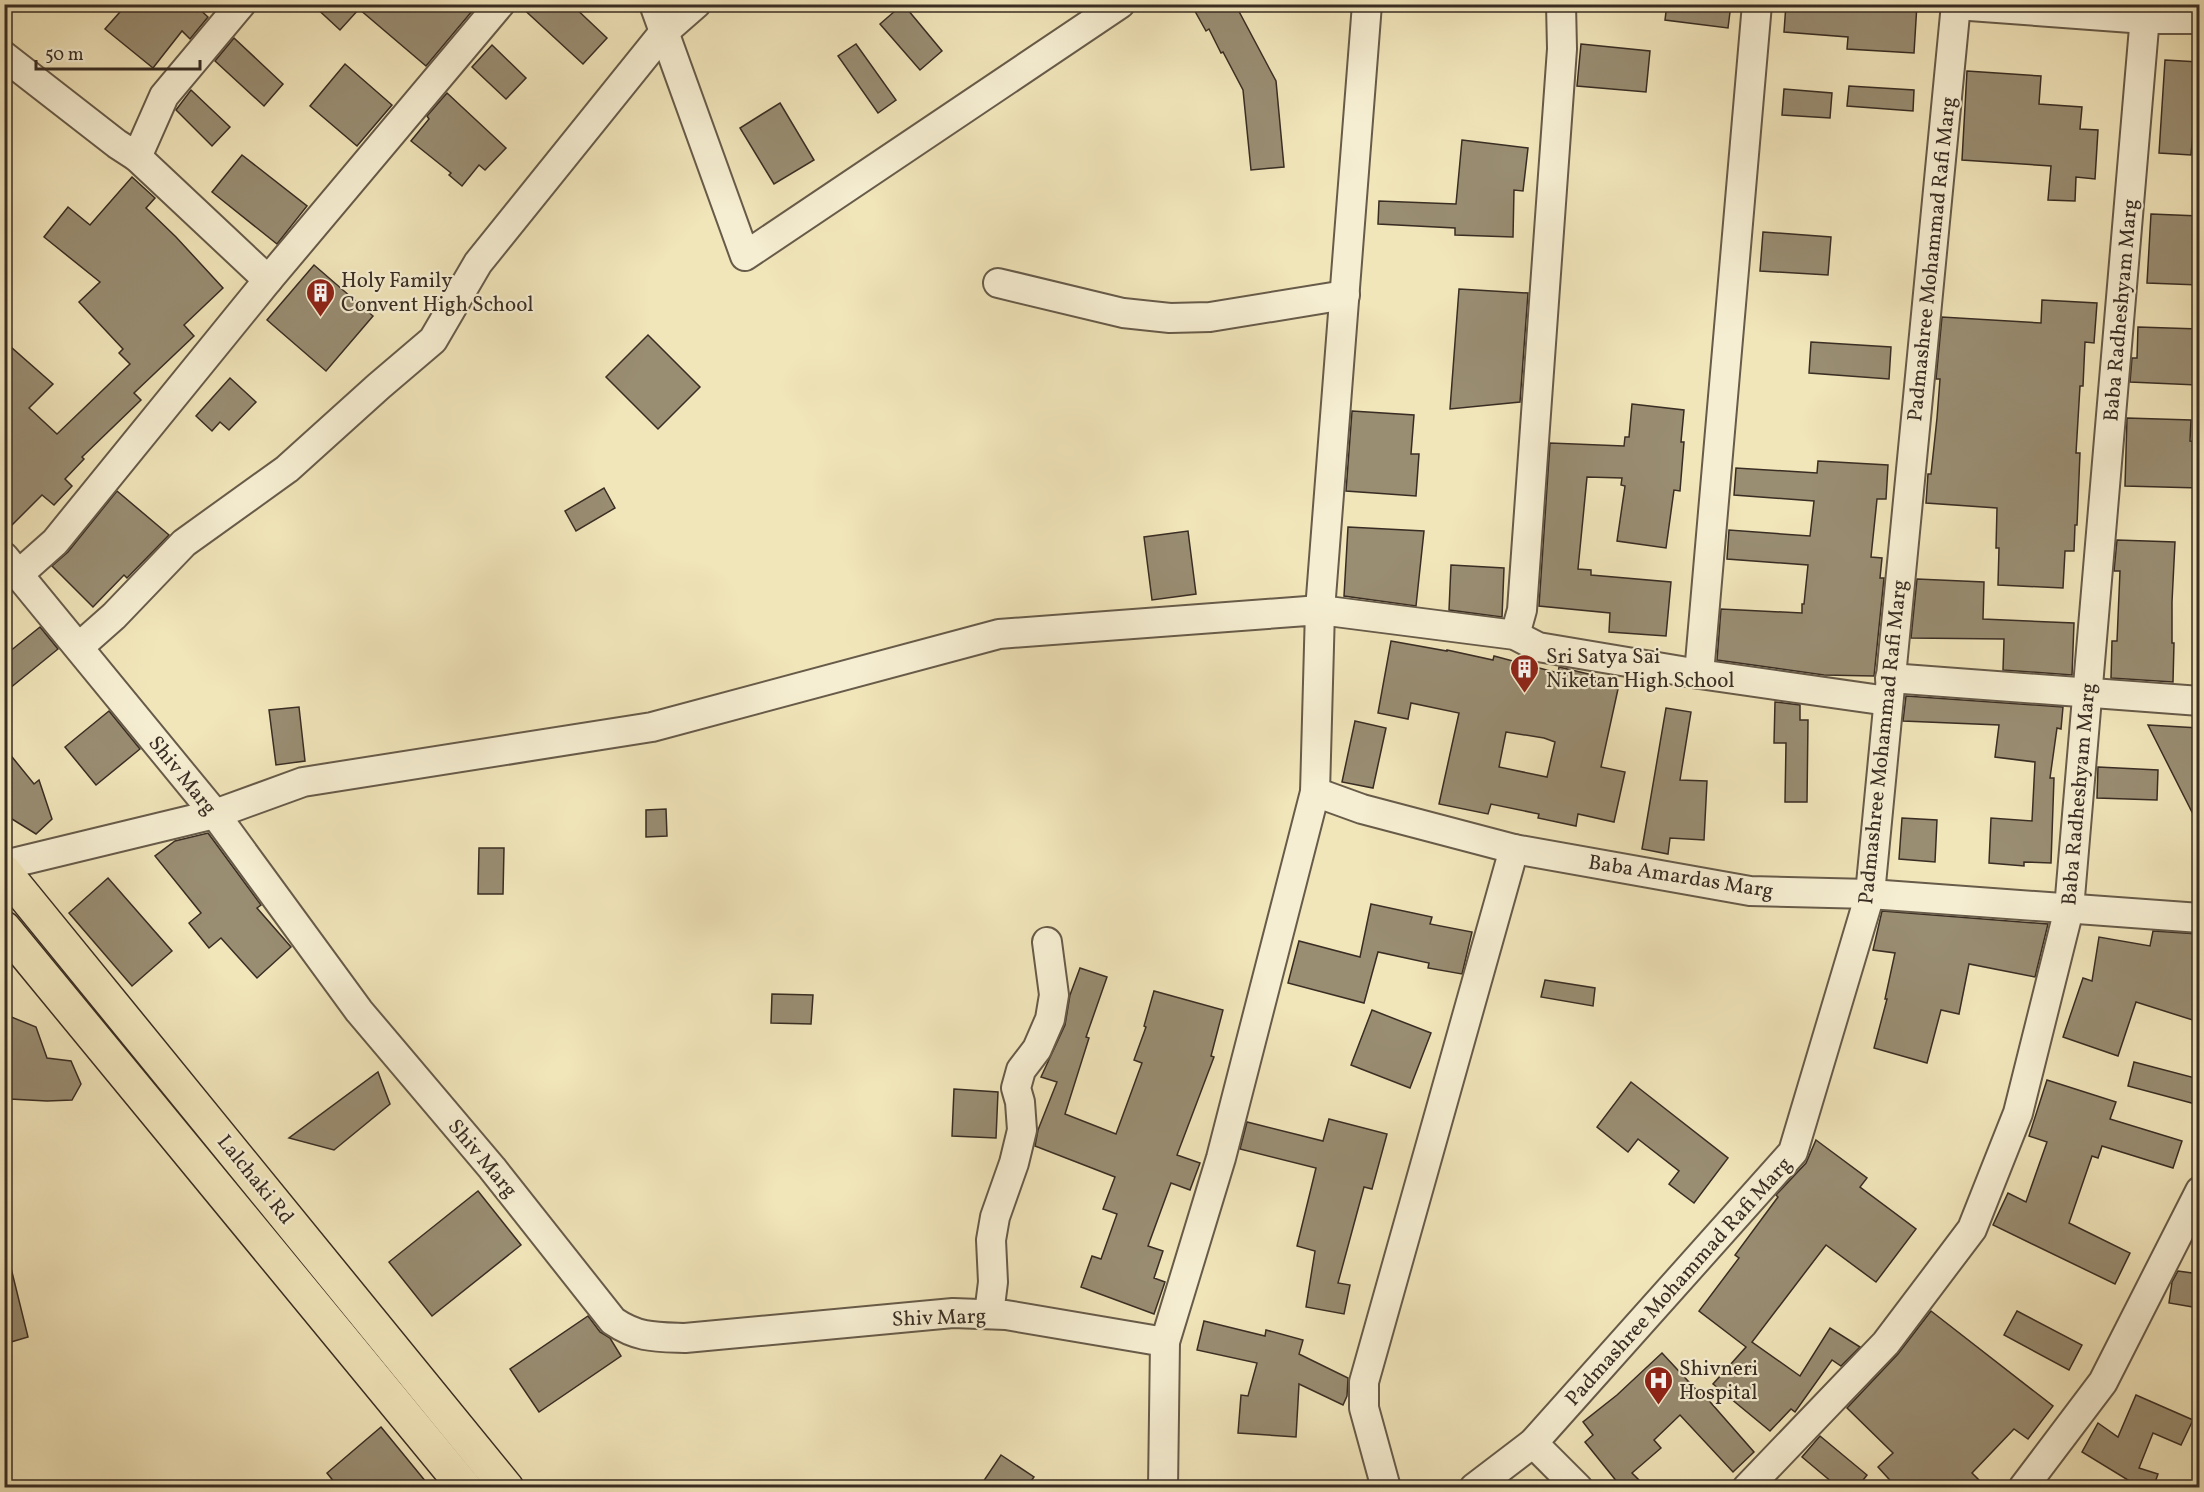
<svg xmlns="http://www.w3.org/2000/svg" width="2204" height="1492" viewBox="0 0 2204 1492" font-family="Vollkorn,serif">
<rect width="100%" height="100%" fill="#f1e5ba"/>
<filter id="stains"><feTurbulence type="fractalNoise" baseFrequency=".00333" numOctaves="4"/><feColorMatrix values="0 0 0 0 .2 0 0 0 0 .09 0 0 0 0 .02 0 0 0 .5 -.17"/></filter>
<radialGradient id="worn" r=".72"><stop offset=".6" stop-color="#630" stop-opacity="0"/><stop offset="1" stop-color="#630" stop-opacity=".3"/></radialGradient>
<!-- building -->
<g fill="#998d72" stroke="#392d23" stroke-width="1.5" fill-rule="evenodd">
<path d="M127,4H194L208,17L190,39L182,31L153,68L105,29Z"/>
<path d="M312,4H478L426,66L359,9L340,30Z"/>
<path d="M518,4H571L607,38L583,64Z"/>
<path d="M903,4L942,51L920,70L880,24Z"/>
<path d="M1191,4H1235L1276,81L1284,167L1251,170L1243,90L1223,52L1221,53L1209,29L1206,31Z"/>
<path d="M1667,4H1731L1728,28L1665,20Z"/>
<path d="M1786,4H1917L1914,53L1847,49L1848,37L1784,32Z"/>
<path d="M234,38L283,84L264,106L215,61Z"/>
<path d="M856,44L896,100L878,113L838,56Z"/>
<path d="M1581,44L1650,51L1646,92L1577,86Z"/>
<path d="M492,45L526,78L506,99L472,67Z"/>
<path d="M2165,60L2199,62V133H2193L2191,155L2159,153Z"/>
<path d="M345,64L392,105L357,146L310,106Z"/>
<path d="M1967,71L2041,76L2039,104L2082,107L2080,129L2098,130L2095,179L2076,177L2075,201L2048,200L2051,166L1962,160Z"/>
<path d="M1849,86L1914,90L1913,111L1847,106Z"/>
<path d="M1784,89L1832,93L1830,118L1782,115Z"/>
<path d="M191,90L230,127L212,146L176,110Z"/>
<path d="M447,93L506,148L485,170L479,165L462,186L449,175L451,173L411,141L429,119L427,116Z"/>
<path d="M780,103L814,160L774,184L740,128Z"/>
<path d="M1462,140L1528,148L1523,191L1514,190L1513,237L1455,235V228L1378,224L1379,201L1456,204Z"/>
<path d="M242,155L307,206L277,244L212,192Z"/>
<path d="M132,177L155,198L146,208L176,237L223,288L184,325L194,336L134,393L141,400L82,457L84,459L65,479L72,486L54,505L42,495L4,533V341L53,384L29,408L57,434L130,364L119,353L123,349L79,302L100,282L44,237L68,207L90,225Z"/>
<path d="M2151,214L2199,216V285L2147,283Z"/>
<path d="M1763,232L1831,237L1828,275L1760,271Z"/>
<path d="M314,265L373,316L326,371L267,320Z"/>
<path d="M1459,289L1528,293L1520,402L1450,409Z"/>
<path d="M2042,300L2097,303L2094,343L2085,342L2083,386H2080L2076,453H2080L2077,525H2075L2074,551H2065L2063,588L1998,585L1999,548H1996L1997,508L1926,503L1928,474H1931L1937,418L1940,379H1936L1942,317L2041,323Z"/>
<path d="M2138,327L2199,329L2197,385L2130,382L2132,358H2137Z"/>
<path d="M648,335L700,387L658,429L606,377Z"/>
<path d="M1811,342L1891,347L1889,379L1809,373Z"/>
<path d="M230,378L256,402L229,430L220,422L212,431L196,416Z"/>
<path d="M1632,404L1684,410L1681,442H1684L1680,491L1674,490L1666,548L1617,541L1625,486L1621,485L1622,478L1587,477L1578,569L1591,570V575L1671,582L1666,636L1609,632L1610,613L1539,606L1550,443L1624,446L1625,437H1629Z"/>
<path d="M1352,411L1414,415L1411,454H1419L1416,496L1346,491Z"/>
<path d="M2127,418L2191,420L2190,441L2199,442V488L2125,486Z"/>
<path d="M1818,461L1888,465L1886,499H1877L1871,557L1882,558L1880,578H1884L1874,676L1824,675L1717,660L1721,609L1802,613V604H1804L1808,565L1727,559L1729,530L1810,536L1814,501L1734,495L1736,468L1817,473Z"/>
<path d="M604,488L615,508L576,531L565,511Z"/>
<path d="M117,491L169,535L127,578L124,575L93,607L52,566L68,552Z"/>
<path d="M1348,527L1424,531L1416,606L1344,596Z"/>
<path d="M1188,531L1196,594L1152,600L1144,537Z"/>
<path d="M2117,540L2175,542L2172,602V643H2174L2173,682L2111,678L2112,641H2117L2120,571H2114Z"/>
<path d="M1451,565L1504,568L1502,617L1449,610Z"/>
<path d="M1917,579L1984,582L1983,619L2074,623L2072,675L2003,670L2004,639L1911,638Z"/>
<path d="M40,627L58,649L4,693V656Z"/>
<path d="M1391,641L1447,651V650L1493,660L1494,656L1558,673L1559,667L1597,676L1595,684L1618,689L1601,767L1625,772L1614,822L1578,814L1576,826L1538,818L1539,814L1491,804L1488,814L1439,804L1459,713L1411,703L1408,719L1378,713ZM1506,732L1544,738L1555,742L1547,777L1499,767Z"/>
<path d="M1906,696L2063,707L2061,729L2057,728L2050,778H2054L2051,863L2024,862V866L1989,863L1991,818L2032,821L2035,762L1995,757L1999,725L1903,721Z"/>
<path d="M1775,702L1800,705V720H1808L1807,802H1785L1786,743H1774Z"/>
<path d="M299,707L305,761L276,765L269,710Z"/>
<path d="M1666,708L1691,712L1680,780L1707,781L1704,840L1670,838L1668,854L1642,849Z"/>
<path d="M109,711L140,749L96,785L65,747Z"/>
<path d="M1355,721L1386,728L1373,788L1342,782Z"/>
<path d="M2148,725L2199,728V826L2156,741Z"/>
<path d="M4,747L34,784L39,780L52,819L36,834L4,814Z"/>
<path d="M2098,767L2158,770L2157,800L2097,798Z"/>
<path d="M666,809L667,836L646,837V810Z"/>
<path d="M1902,818L1937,820L1935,862L1899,859Z"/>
<path d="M208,833L261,905L257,908L291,947L257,978L221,938L209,948L189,923L201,913L155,856L175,841Z"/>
<path d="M479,848H504L503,894H478Z"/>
<path d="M108,878L172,951L132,986L69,913Z"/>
<path d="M1371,904L1432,917L1430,924L1472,932L1462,974L1428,968L1429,963L1378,952L1364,1003L1288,983L1299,941L1360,957Z"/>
<path d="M1882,911L2048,924L2035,977L1969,964L1959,1014L1941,1010L1927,1063L1874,1048L1887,999H1885L1895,953L1873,950Z"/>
<path d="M2153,931L2199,934V1022L2136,1002L2118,1056L2063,1037L2083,978L2092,981L2099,937L2150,946Z"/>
<path d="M1080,968L1107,977L1086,1037L1089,1038L1065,1114L1116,1134L1142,1063L1134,1060L1146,1027L1144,1026L1154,991L1223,1010L1211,1056L1214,1057L1177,1155L1200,1163L1190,1190L1171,1183L1148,1246L1163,1251L1154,1278L1165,1282L1154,1314L1081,1287L1092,1256L1101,1259L1117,1214L1103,1209L1115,1177L1035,1146L1038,1130L1057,1082L1041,1077L1065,1025L1070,995Z"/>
<path d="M1545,980L1595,988L1593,1006L1541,997Z"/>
<path d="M772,994L813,995L811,1024L771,1023Z"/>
<path d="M1372,1010L1431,1033L1410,1088L1351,1065Z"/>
<path d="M4,1014L36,1027L47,1058L71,1061L81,1084L72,1100L47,1101L10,1099L4,1078Z"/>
<path d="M2134,1062L2199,1079V1105L2128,1086Z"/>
<path d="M378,1072L390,1104L334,1150L289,1138Z"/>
<path d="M2047,1080L2116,1102L2110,1119L2182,1141L2173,1168L2102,1146L2098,1158L2092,1156L2069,1223L2130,1253L2115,1284L1993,1225L2008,1193L2026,1202L2047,1142L2029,1136Z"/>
<path d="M1631,1082L1728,1158L1694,1203L1669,1184L1679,1171L1638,1139L1628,1152L1597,1127Z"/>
<path d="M954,1089L998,1092L996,1138L952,1136Z"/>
<path d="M1329,1119L1387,1134L1372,1189L1364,1187L1338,1283L1350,1285L1344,1314L1306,1307L1315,1251L1297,1246L1316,1168L1240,1149L1247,1122L1323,1141Z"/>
<path d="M1816,1140L1867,1178L1860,1187L1916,1229L1876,1282L1826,1245L1752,1342L1800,1376L1830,1328L1860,1347L1841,1366L1832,1360L1795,1412L1791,1409L1770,1431L1713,1384L1746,1347L1699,1311L1739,1258L1735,1255L1778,1197L1776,1195L1806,1163Z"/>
<path d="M478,1191L521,1245L432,1316L389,1262Z"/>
<path d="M11,1268L28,1337L11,1342L4,1314V1269Z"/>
<path d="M2178,1271L2199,1274V1308L2169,1303L2172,1282Z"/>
<path d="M1931,1311L2053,1406L2028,1439L2014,1429L1972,1473L1987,1488H1897L1878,1467L1893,1453L1847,1408L1898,1354Z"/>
<path d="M2017,1311L2082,1345L2069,1370L2004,1335Z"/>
<path d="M588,1316L600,1332L610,1338L621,1356L539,1412L510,1369Z"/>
<path d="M1204,1321L1265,1336L1266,1330L1303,1340L1299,1354L1348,1378L1347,1396L1343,1405L1299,1384L1296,1437L1238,1433L1241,1395L1248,1396L1257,1363L1197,1350Z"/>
<path d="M1662,1353L1702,1396L1704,1395L1754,1452L1733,1472L1680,1415L1654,1440L1661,1448L1632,1473L1647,1488H1622L1585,1442L1593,1435L1583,1422L1617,1395Z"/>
<path d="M2136,1395L2193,1420L2181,1445L2153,1433L2139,1468L2158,1474L2153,1488H2141L2082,1452L2098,1423L2118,1437Z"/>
<path d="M381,1427L431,1488H339L327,1473Z"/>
<path d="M1820,1436L1867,1475L1857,1488H1839L1802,1457Z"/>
<path d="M1001,1455L1034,1477L1026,1488H979Z"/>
</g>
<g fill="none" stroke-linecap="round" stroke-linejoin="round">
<defs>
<g id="minor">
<path d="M654,4L745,256L1120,4"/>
<path d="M1367,4L1320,610L1515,635L1538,647L1699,674L1888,701"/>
<path d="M1956,5L2145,19H2200"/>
<path d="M4,56L117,144L137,157L164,96L241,4"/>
<path d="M137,157L268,280"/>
<path d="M998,283L1123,313L1170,318L1210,317L1345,295"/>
<path d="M4,557L215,814L359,1011L492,1168L613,1321C638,1338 655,1337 685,1338L953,1313L1006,1315L1165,1342"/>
<path d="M19,574L55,542L268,280L500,4"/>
<path d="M1515,635L1522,610L1562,49L1561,4"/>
<path d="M79,647L114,616L184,543L287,469L379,386L433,340L478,263L664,32L696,4"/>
<path d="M1699,674L1757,4"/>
<path d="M1890,678L2200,701"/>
<path d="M1315,792L1362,809L1514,849L1750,891L1870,894L2200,918"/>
<path d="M4,865L215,814L303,782L652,727L999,634L1320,610L1315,792L1221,1158L1165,1342L1163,1488"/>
<path d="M989,1314L993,1282L991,1240L995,1217L1014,1163L1022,1130L1020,1102L1016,1088L1021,1070L1037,1049L1050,1019L1054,995L1047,942"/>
<path d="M1533,1443L1578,1488"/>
<path d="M1386,1488L1364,1408V1382L1514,849"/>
<path d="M1474,1488L1533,1443L1793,1152L1870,894L1956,4"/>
<path d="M1747,1488L1886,1343L1972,1229L2018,1113L2069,909L2146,4"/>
<path d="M2023,1488L2103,1382L2200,1191"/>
</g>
<g id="major">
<path d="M4,871L507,1488"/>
<path d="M4,928L465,1488"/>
</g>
</defs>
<!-- minor casing -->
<use href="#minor" stroke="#675b49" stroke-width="32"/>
<!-- major casing -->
<use href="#major" stroke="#392d23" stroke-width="36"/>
<!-- minor -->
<use href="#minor" stroke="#f6eed2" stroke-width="28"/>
<!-- major -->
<use href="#major" stroke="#f1e5ba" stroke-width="33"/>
</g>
<!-- icons -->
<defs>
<symbol id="building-pin" viewBox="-11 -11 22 30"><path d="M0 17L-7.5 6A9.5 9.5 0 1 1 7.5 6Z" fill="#8f2418" stroke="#f6eed2"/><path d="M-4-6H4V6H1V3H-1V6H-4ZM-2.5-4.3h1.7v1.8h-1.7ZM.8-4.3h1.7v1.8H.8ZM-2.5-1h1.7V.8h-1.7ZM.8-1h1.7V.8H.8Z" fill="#fff"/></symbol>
<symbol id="hospital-pin" viewBox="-11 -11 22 30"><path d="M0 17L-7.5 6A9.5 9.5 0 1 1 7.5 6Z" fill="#8f2418" stroke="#f6eed2"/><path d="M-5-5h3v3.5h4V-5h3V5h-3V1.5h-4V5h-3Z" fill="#fff"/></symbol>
</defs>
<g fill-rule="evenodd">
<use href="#building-pin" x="304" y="276" width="33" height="45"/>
<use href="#building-pin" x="1508" y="652" width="33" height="45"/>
<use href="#hospital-pin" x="1642" y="1364" width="33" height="45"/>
</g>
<g text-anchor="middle" stroke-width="4.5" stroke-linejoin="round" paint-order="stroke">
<!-- street labels -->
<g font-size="21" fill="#392d23" stroke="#f6eed2">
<text transform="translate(1931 259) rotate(-84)" y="7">Padmashree Mohammad Rafi Marg</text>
<text transform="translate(2120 310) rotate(-85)" y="7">Baba Radheshyam Marg</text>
<text transform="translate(1882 742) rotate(-84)" y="7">Padmashree Mohammad Rafi Marg</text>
<text transform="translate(183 775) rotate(51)" y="7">Shiv Marg</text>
<text transform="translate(2078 794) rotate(-85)" y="7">Baba Radheshyam Marg</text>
<text transform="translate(1681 876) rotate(9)" y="7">Baba Amardas Marg</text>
<text transform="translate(483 1158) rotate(50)" y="7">Shiv Marg</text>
<text transform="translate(256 1179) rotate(51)" y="7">Lalchaki Rd</text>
<text transform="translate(1678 1281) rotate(-48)" y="7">Padmashree Mohammad Rafi Marg</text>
<text transform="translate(939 1317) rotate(-2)" y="7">Shiv Marg</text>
</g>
<!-- poi labels -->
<g font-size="21" fill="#392d23" stroke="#f6eed2" text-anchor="start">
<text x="341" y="287">Holy Family<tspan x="341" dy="24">Convent High School</tspan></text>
<text x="1546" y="663">Sri Satya Sai<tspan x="1546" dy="24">Niketan High School</tspan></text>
<text x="1679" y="1375">Shivneri<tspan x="1679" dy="24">Hospital</tspan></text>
</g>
</g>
<!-- margin -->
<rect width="2204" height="1492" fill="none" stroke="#f1e5ba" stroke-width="24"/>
<rect x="6" y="6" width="2192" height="1480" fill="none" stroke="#392d23" stroke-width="3"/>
<rect x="12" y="12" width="2180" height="1468" fill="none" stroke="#392d23" stroke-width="1.5"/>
<!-- scale -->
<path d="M36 60v9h164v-9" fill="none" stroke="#392d23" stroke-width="3"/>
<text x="45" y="60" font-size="18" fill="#392d23" stroke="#f6eed2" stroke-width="4.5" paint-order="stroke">50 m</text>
<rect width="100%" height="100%" filter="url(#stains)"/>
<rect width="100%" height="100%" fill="url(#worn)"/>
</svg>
